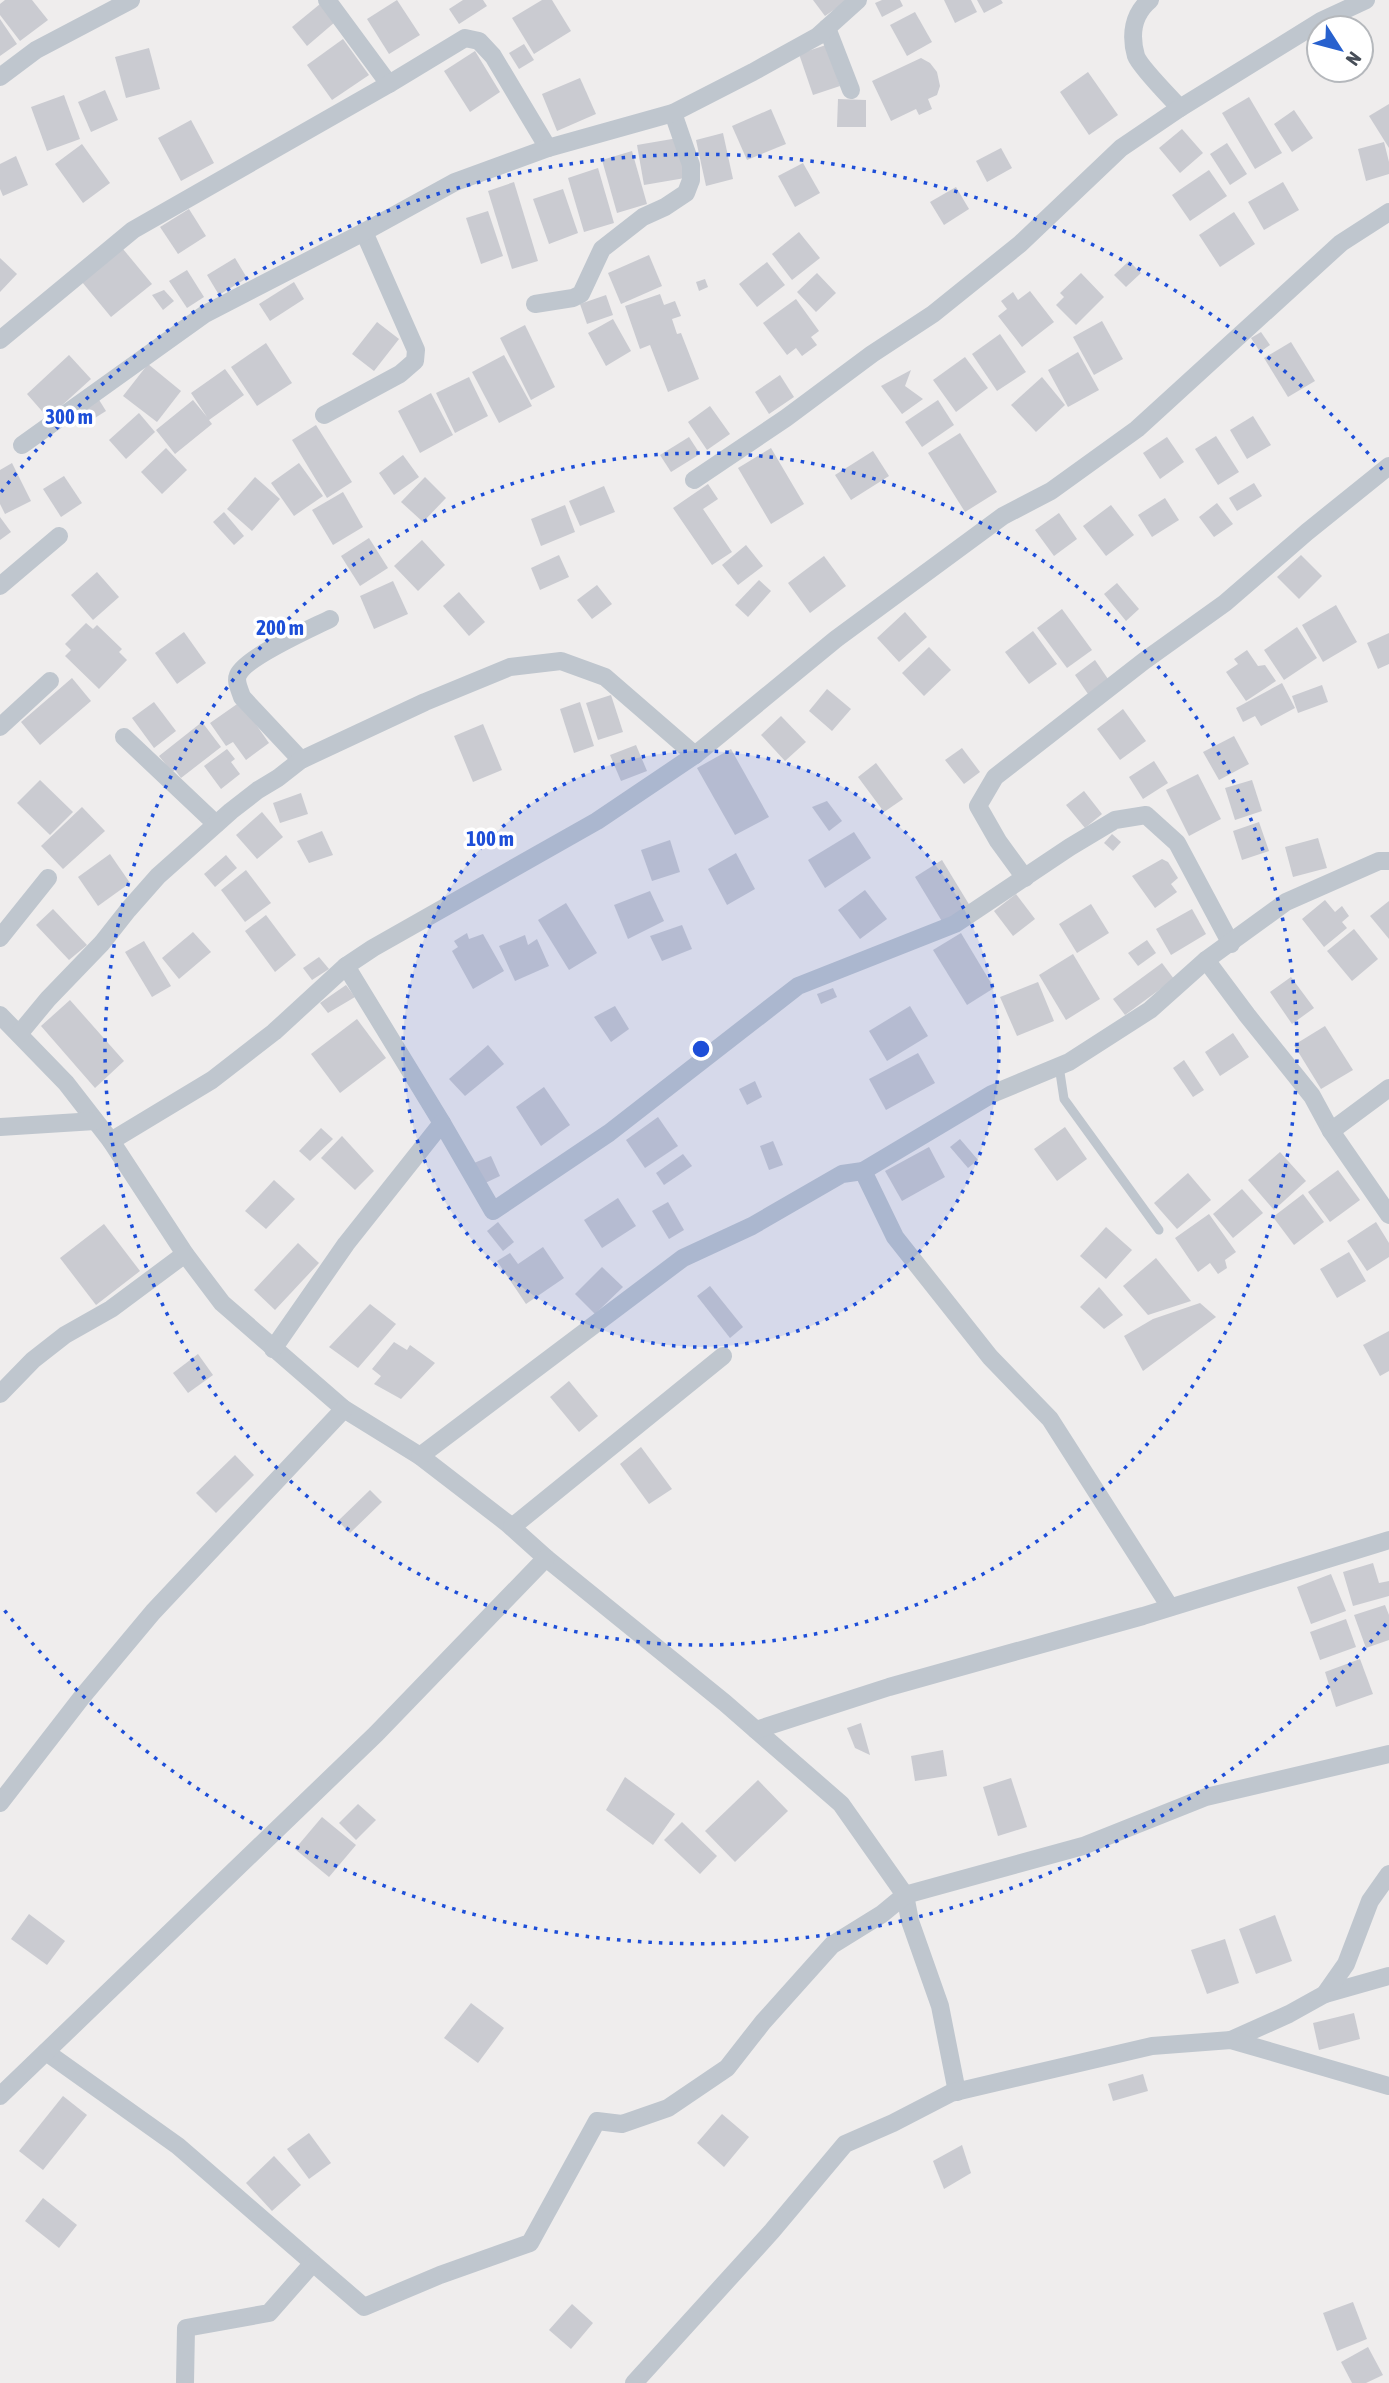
<svg xmlns="http://www.w3.org/2000/svg" width="1389" height="2383" viewBox="0 0 1389 2383" font-family="'Asap Condensed',sans-serif">
<rect width="100%" height="100%" fill="#efeded"/>
<!-- building -->
<g fill="#cacbd1">
<path d="M5,0H32L48,20L20,41L0,15V4Z"/>
<path d="M397,0L420,35L389,54L367,19Z"/>
<path d="M463,0H483L487,6L459,24L449,9Z"/>
<path d="M542,0H552L571,31L534,54L512,18Z"/>
<path d="M813,0H848L825,16Z"/>
<path d="M882,0H900L903,6L882,17L875,3Z"/>
<path d="M944,0H971L977,12L955,23Z"/>
<path d="M977,0H1001L1003,3L984,13Z"/>
<path d="M320,4L335,22L307,46L292,27Z"/>
<path d="M915,12L932,42L907,56L890,25Z"/>
<path d="M0,19L17,44L0,56Z"/>
<path d="M343,39L369,75L332,100L307,65Z"/>
<path d="M524,44L534,60L519,69L509,53Z"/>
<path d="M826,45L840,86L813,95L799,54Z"/>
<path d="M149,48L160,89L126,98L115,57Z"/>
<path d="M475,51L500,92L470,112L444,71Z"/>
<path d="M921,58L930,63L937,72L940,86L937,95L928,99L932,109L919,115L916,109L891,121L872,81Z"/>
<path d="M1088,72L1118,115L1089,135L1060,92Z"/>
<path d="M580,78L596,114L557,131L542,94Z"/>
<path d="M105,90L118,120L91,132L78,102Z"/>
<path d="M64,95L80,139L47,151L31,107Z"/>
<path d="M1249,97L1282,153L1255,169L1222,113Z"/>
<path d="M838,99L866,100V127H837Z"/>
<path d="M1389,104V148L1369,116Z"/>
<path d="M771,109L786,144L747,160L732,126Z"/>
<path d="M1294,110L1313,138L1292,152L1274,124Z"/>
<path d="M191,120L214,163L181,181L158,138Z"/>
<path d="M1182,129L1203,153L1180,173L1159,148Z"/>
<path d="M723,133L733,179L706,186L696,140Z"/>
<path d="M678,138L685,178L644,185L637,145Z"/>
<path d="M1384,142L1389,162V174L1366,181L1358,149Z"/>
<path d="M1227,143L1247,174L1230,185L1210,154Z"/>
<path d="M82,144L110,183L83,203L55,164Z"/>
<path d="M1001,148L1012,168L987,182L976,161Z"/>
<path d="M632,151L647,204L617,213L602,160Z"/>
<path d="M16,156L28,185L3,196L0,189V164Z"/>
<path d="M803,163L820,193L795,207L778,176Z"/>
<path d="M598,168L614,223L584,232L568,178Z"/>
<path d="M1209,170L1227,196L1190,221L1172,195Z"/>
<path d="M514,182L538,261L512,269L488,191Z"/>
<path d="M1283,182L1299,210L1264,230L1248,202Z"/>
<path d="M956,187L969,209L944,225L930,202Z"/>
<path d="M563,189L578,233L549,244L533,199Z"/>
<path d="M189,209L206,236L178,254L160,227Z"/>
<path d="M488,211L503,256L481,264L466,218Z"/>
<path d="M1234,212L1255,244L1220,267L1199,235Z"/>
<path d="M799,232L820,258L792,280L772,254Z"/>
<path d="M123,249L152,284L111,317L82,282Z"/>
<path d="M649,255L662,286L621,304L608,273Z"/>
<path d="M0,258L17,274L0,292Z"/>
<path d="M235,258L247,278L219,295L207,275Z"/>
<path d="M1129,261L1141,273L1126,287L1114,275Z"/>
<path d="M767,262L785,285L757,307L739,284Z"/>
<path d="M187,270L204,297L187,308L169,281Z"/>
<path d="M817,273L836,293L816,312L797,292Z"/>
<path d="M1081,273L1104,297L1076,325L1056,305L1064,297L1060,293Z"/>
<path d="M705,279L708,287L699,291L696,282Z"/>
<path d="M294,282L304,299L270,321L259,304Z"/>
<path d="M164,290L174,301L163,310L152,295Z"/>
<path d="M1030,291L1054,322L1022,347L998,316L1007,309L1001,301L1013,292L1018,300Z"/>
<path d="M660,294L664,305L675,301L681,316L672,319L677,334L681,333L699,379L668,392L650,345L640,349L625,306Z"/>
<path d="M606,295L613,315L587,324L580,304Z"/>
<path d="M796,299L819,331L811,337L817,345L802,356L796,348L787,355L763,323Z"/>
<path d="M613,319L631,351L606,366L588,333Z"/>
<path d="M1102,321L1123,359L1094,375L1073,337Z"/>
<path d="M377,322L399,339L374,371L352,354Z"/>
<path d="M525,325L555,387L531,400L500,338Z"/>
<path d="M1261,332L1270,345L1260,352L1251,338Z"/>
<path d="M1000,334L1026,372L997,391L972,354Z"/>
<path d="M1291,342L1315,381L1288,397L1264,358Z"/>
<path d="M266,343L292,383L257,406L231,367Z"/>
<path d="M1078,352L1099,390L1068,407L1048,370Z"/>
<path d="M69,355L91,379L48,418L27,394Z"/>
<path d="M504,355L532,406L499,423L472,372Z"/>
<path d="M965,357L988,388L956,412L933,380Z"/>
<path d="M148,364L181,391L157,422L123,396Z"/>
<path d="M225,369L244,395L209,420L212,424L175,454L156,430L193,400L207,417L191,393Z"/>
<path d="M911,370L905,386L923,399L902,414L881,386Z"/>
<path d="M780,375L794,397L769,414L755,392Z"/>
<path d="M469,377L488,416L455,433L436,393Z"/>
<path d="M1042,377L1065,405L1036,432L1011,405Z"/>
<path d="M431,393L453,435L420,453L398,411Z"/>
<path d="M96,395L106,411L90,421L80,405Z"/>
<path d="M938,400L954,425L922,447L905,422Z"/>
<path d="M710,406L730,434L707,450L688,422Z"/>
<path d="M139,413L155,432L126,459L109,440Z"/>
<path d="M1253,416L1271,445L1247,459L1230,430Z"/>
<path d="M316,425L352,482L327,498L292,440Z"/>
<path d="M960,433L997,492L965,512L928,453Z"/>
<path d="M1216,436L1239,472L1218,485L1195,449Z"/>
<path d="M689,437L700,454L671,472L660,455Z"/>
<path d="M1167,437L1184,462L1160,479L1143,453Z"/>
<path d="M166,448L187,470L162,494L141,472Z"/>
<path d="M771,448L804,504L771,524L738,468Z"/>
<path d="M873,451L889,476L851,500L835,475Z"/>
<path d="M403,455L419,477L394,495L379,473Z"/>
<path d="M12,463L31,501L5,514L0,504V470Z"/>
<path d="M299,463L323,496L294,516L271,483Z"/>
<path d="M64,476L82,503L61,517L43,489Z"/>
<path d="M255,477L280,499L252,531L227,509Z"/>
<path d="M425,477L446,498L423,522L401,502Z"/>
<path d="M1254,483L1262,496L1237,511L1229,498Z"/>
<path d="M708,484L718,499L703,509L732,552L712,565L673,508Z"/>
<path d="M604,486L615,512L580,526L569,501Z"/>
<path d="M343,492L363,527L333,545L312,510Z"/>
<path d="M1165,498L1179,520L1152,537L1138,515Z"/>
<path d="M1217,503L1233,524L1214,537L1199,517Z"/>
<path d="M565,505L575,532L541,546L531,519Z"/>
<path d="M1111,505L1134,535L1106,556L1083,526Z"/>
<path d="M224,512L244,536L234,545L213,522Z"/>
<path d="M1059,513L1077,539L1054,556L1035,530Z"/>
<path d="M0,517L11,532L0,540Z"/>
<path d="M369,538L388,568L360,586L341,556Z"/>
<path d="M422,540L445,565L418,591L394,566Z"/>
<path d="M746,545L763,566L738,585L722,565Z"/>
<path d="M559,555L569,577L540,590L531,568Z"/>
<path d="M1301,555L1322,576L1299,599L1277,577Z"/>
<path d="M824,556L846,586L810,613L788,583Z"/>
<path d="M97,572L119,597L93,620L71,595Z"/>
<path d="M759,580L771,591L748,617L735,605Z"/>
<path d="M393,581L408,614L374,629L360,596Z"/>
<path d="M1117,583L1139,609L1126,621L1104,594Z"/>
<path d="M597,585L612,604L592,619L577,600Z"/>
<path d="M459,592L485,622L469,636L443,606Z"/>
<path d="M1336,605L1357,642L1323,662L1302,625Z"/>
<path d="M1062,609L1092,650L1067,668L1037,628Z"/>
<path d="M905,612L927,637L899,662L877,638Z"/>
<path d="M86,623L93,629L97,625L122,649L119,652L127,660L99,689L65,656L71,650L65,644Z"/>
<path d="M1297,627L1317,658L1284,680L1264,650Z"/>
<path d="M1033,631L1057,664L1029,684L1005,652Z"/>
<path d="M184,632L206,663L177,684L155,653Z"/>
<path d="M1389,633V664L1378,669L1367,643Z"/>
<path d="M929,647L951,670L924,696L902,673Z"/>
<path d="M1247,650L1258,666L1265,665L1276,681L1246,701L1226,672L1238,664L1234,659Z"/>
<path d="M1095,660L1108,679L1088,694L1075,675Z"/>
<path d="M72,678L91,701L40,745L21,722Z"/>
<path d="M1282,683L1295,708L1261,726L1255,716L1243,722L1236,708Z"/>
<path d="M1322,685L1328,702L1298,713L1292,696Z"/>
<path d="M827,689L851,709L832,731L809,711Z"/>
<path d="M611,695L623,732L598,740L586,703Z"/>
<path d="M154,702L176,731L154,748L132,718Z"/>
<path d="M240,702L269,743L246,760L233,742L226,746L210,723Z"/>
<path d="M580,702L594,746L574,753L560,709Z"/>
<path d="M1123,709L1146,741L1120,760L1097,729Z"/>
<path d="M781,716L806,742L785,761L761,735Z"/>
<path d="M202,722L221,747L181,778L175,770L172,772L159,756Z"/>
<path d="M483,724L502,770L473,782L454,736Z"/>
<path d="M1234,736L1249,764L1219,780L1203,752Z"/>
<path d="M636,745L647,771L621,781L610,755Z"/>
<path d="M962,748L980,772L964,784L945,760Z"/>
<path d="M227,749L235,759L231,762L240,774L221,789L204,766Z"/>
<path d="M731,749L769,817L735,835L697,768Z"/>
<path d="M1154,761L1168,783L1143,799L1129,777Z"/>
<path d="M876,763L903,799L884,812L858,777Z"/>
<path d="M1198,774L1221,819L1189,836L1166,790Z"/>
<path d="M40,780L73,812L50,835L17,803Z"/>
<path d="M1252,780L1262,811L1235,820L1225,788Z"/>
<path d="M1084,791L1102,814L1085,828L1066,805Z"/>
<path d="M301,793L308,814L280,823L273,803Z"/>
<path d="M827,801L842,821L829,831L812,807Z"/>
<path d="M82,807L105,831L63,869L41,846Z"/>
<path d="M262,812L283,837L257,859L236,835Z"/>
<path d="M1259,822L1269,851L1242,860L1233,831Z"/>
<path d="M322,831L333,855L309,863L297,841Z"/>
<path d="M854,832L871,858L825,888L808,860Z"/>
<path d="M1112,834L1121,842L1113,851L1104,843Z"/>
<path d="M1318,838L1327,868L1293,877L1285,847Z"/>
<path d="M670,840L680,872L652,881L641,850Z"/>
<path d="M736,853L755,889L727,905L708,869Z"/>
<path d="M110,854L130,883L98,906L78,877Z"/>
<path d="M226,855L237,868L215,887L204,874Z"/>
<path d="M1162,859L1168,862L1178,878L1171,884L1177,892L1155,908L1132,876Z"/>
<path d="M942,860L970,906L943,923L915,877Z"/>
<path d="M246,870L271,903L245,922L221,890Z"/>
<path d="M865,890L887,919L860,939L838,910Z"/>
<path d="M650,891L664,921L628,939L614,905Z"/>
<path d="M1016,894L1035,919L1013,936L994,911Z"/>
<path d="M1325,900L1335,912L1342,906L1349,916L1342,922L1347,928L1324,947L1302,919Z"/>
<path d="M1389,901V939L1370,916Z"/>
<path d="M566,903L597,953L569,970L538,920Z"/>
<path d="M1091,904L1109,933L1077,953L1059,924Z"/>
<path d="M53,909L87,945L69,960L36,925Z"/>
<path d="M1192,909L1206,934L1171,955L1156,929Z"/>
<path d="M266,915L296,955L275,972L245,931Z"/>
<path d="M682,925L692,949L662,961L650,936Z"/>
<path d="M1354,929L1378,959L1352,981L1327,951Z"/>
<path d="M193,932L211,952L179,979L162,958Z"/>
<path d="M467,933L469,939L483,934L504,971L473,989L452,951L458,947L454,941Z"/>
<path d="M961,933L994,988L967,1005L933,950Z"/>
<path d="M525,935L528,945L537,939L549,966L515,981L499,946Z"/>
<path d="M1147,940L1156,953L1138,966L1128,953Z"/>
<path d="M144,941L171,986L152,997L125,952Z"/>
<path d="M1073,954L1100,999L1066,1020L1039,975Z"/>
<path d="M319,957L329,969L312,980L303,968Z"/>
<path d="M1162,963L1174,979L1125,1015L1113,999Z"/>
<path d="M1291,977L1314,1008L1292,1024L1270,992Z"/>
<path d="M1038,982L1054,1021L1017,1036L1000,997Z"/>
<path d="M346,985L355,997L328,1013L320,1003Z"/>
<path d="M833,988L837,997L821,1004L817,994Z"/>
<path d="M70,1000L124,1061L95,1088L41,1026Z"/>
<path d="M615,1006L629,1029L611,1042L594,1017Z"/>
<path d="M910,1006L928,1036L887,1061L869,1031Z"/>
<path d="M357,1019L386,1058L340,1093L311,1054Z"/>
<path d="M1325,1026L1353,1070L1321,1089L1294,1045Z"/>
<path d="M1233,1033L1249,1057L1220,1076L1205,1052Z"/>
<path d="M488,1045L504,1064L465,1096L449,1079Z"/>
<path d="M918,1053L935,1083L886,1110L869,1079Z"/>
<path d="M1184,1060L1204,1090L1193,1097L1173,1068Z"/>
<path d="M755,1081L762,1097L747,1105L739,1089Z"/>
<path d="M544,1087L570,1125L541,1146L516,1107Z"/>
<path d="M658,1117L678,1146L645,1168L626,1140Z"/>
<path d="M1065,1127L1087,1159L1057,1181L1034,1149Z"/>
<path d="M321,1128L333,1139L310,1161L299,1151Z"/>
<path d="M342,1136L374,1171L355,1190L321,1158Z"/>
<path d="M960,1139L978,1160L968,1168L950,1147Z"/>
<path d="M773,1141L783,1165L769,1170L760,1146Z"/>
<path d="M929,1147L945,1177L902,1201L885,1171Z"/>
<path d="M1280,1152L1306,1181L1274,1210L1248,1180Z"/>
<path d="M683,1154L692,1166L664,1185L656,1173Z"/>
<path d="M491,1156L500,1176L483,1184L474,1163Z"/>
<path d="M1338,1170L1360,1200L1330,1222L1308,1192Z"/>
<path d="M1188,1173L1211,1200L1177,1229L1154,1203Z"/>
<path d="M274,1180L295,1199L266,1229L245,1211Z"/>
<path d="M1242,1189L1263,1213L1233,1238L1213,1214Z"/>
<path d="M1303,1194L1324,1222L1294,1245L1273,1217Z"/>
<path d="M618,1198L636,1226L602,1248L584,1220Z"/>
<path d="M668,1202L684,1230L669,1239L652,1211Z"/>
<path d="M1209,1214L1236,1252L1225,1260L1227,1268L1218,1274L1210,1263L1198,1272L1175,1238Z"/>
<path d="M498,1222L514,1242L503,1251L487,1231Z"/>
<path d="M1376,1222L1389,1243V1257L1367,1271L1347,1241Z"/>
<path d="M104,1224L140,1271L96,1305L60,1258Z"/>
<path d="M1106,1227L1132,1250L1106,1279L1080,1256Z"/>
<path d="M298,1243L319,1263L275,1310L254,1290Z"/>
<path d="M543,1247L564,1278L526,1304L497,1261L510,1253L518,1264Z"/>
<path d="M1349,1252L1366,1281L1337,1298L1320,1269Z"/>
<path d="M1156,1258L1191,1301L1148,1315L1123,1286Z"/>
<path d="M602,1267L623,1287L595,1314L575,1294Z"/>
<path d="M710,1286L743,1327L730,1338L697,1296Z"/>
<path d="M1099,1287L1123,1315L1104,1329L1080,1307Z"/>
<path d="M1200,1303L1216,1317L1143,1371L1124,1336L1153,1319Z"/>
<path d="M370,1304L396,1324L358,1368L329,1347Z"/>
<path d="M1389,1331V1371L1380,1376L1363,1345Z"/>
<path d="M394,1342L407,1350L410,1345L435,1363L401,1399L374,1384L381,1376L372,1369Z"/>
<path d="M198,1354L213,1375L188,1393L173,1373Z"/>
<path d="M569,1381L598,1416L579,1432L550,1397Z"/>
<path d="M641,1447L672,1489L649,1504L620,1464Z"/>
<path d="M235,1455L254,1475L216,1513L196,1493Z"/>
<path d="M370,1490L382,1502L350,1533L338,1521Z"/>
<path d="M1373,1563L1379,1583L1389,1581V1596L1353,1606L1343,1572Z"/>
<path d="M1331,1574L1346,1611L1311,1624L1297,1587Z"/>
<path d="M1385,1605L1389,1615V1640L1366,1648L1354,1615Z"/>
<path d="M1346,1619L1356,1647L1320,1660L1310,1632Z"/>
<path d="M1360,1659L1373,1694L1336,1707L1325,1672Z"/>
<path d="M861,1723L870,1755L855,1748L847,1728Z"/>
<path d="M943,1750L947,1776L915,1781L911,1756Z"/>
<path d="M625,1777L675,1814L653,1845L606,1810Z"/>
<path d="M1011,1778L1027,1827L998,1836L983,1787Z"/>
<path d="M758,1780L788,1811L735,1862L705,1831Z"/>
<path d="M358,1804L376,1820L356,1840L339,1823Z"/>
<path d="M322,1817L356,1845L329,1877L295,1849Z"/>
<path d="M682,1822L717,1856L700,1874L664,1840Z"/>
<path d="M29,1914L65,1941L47,1965L11,1939Z"/>
<path d="M1275,1915L1292,1961L1256,1974L1239,1929Z"/>
<path d="M1225,1939L1239,1983L1207,1994L1191,1950Z"/>
<path d="M471,2003L504,2028L478,2063L444,2038Z"/>
<path d="M1354,2013L1360,2039L1319,2050L1313,2023Z"/>
<path d="M1143,2074L1148,2091L1113,2101L1108,2084Z"/>
<path d="M63,2096L87,2115L43,2170L19,2151Z"/>
<path d="M722,2114L749,2137L724,2167L697,2143Z"/>
<path d="M309,2133L331,2163L309,2179L287,2149Z"/>
<path d="M962,2145L971,2173L944,2189L933,2161Z"/>
<path d="M274,2156L301,2185L272,2211L246,2183Z"/>
<path d="M43,2198L77,2225L59,2248L25,2221Z"/>
<path d="M1353,2302L1367,2339L1337,2351L1323,2313Z"/>
<path d="M572,2304L593,2323L571,2349L549,2330Z"/>
<path d="M1368,2347L1383,2375L1366,2383H1352L1341,2362Z"/>
</g>
<g fill="none" stroke-linecap="round" stroke-linejoin="round">
<!-- service -->
<path stroke="#bfc6ce" stroke-width="9" d="M1059,1066L1064,1099L1159,1230"/>
<!-- minor -->
<g stroke="#bfc6ce" stroke-width="18">
<path d="M327,0L389,84"/>
<path d="M1150,0C1133,14 1130,35 1136,56C1140,67 1170,97 1180,108"/>
<path d="M827,28L851,90"/>
<path d="M0,77L36,50L131,0"/>
<path d="M535,304L573,298L581,294L602,249L643,217L665,207L686,193L691,180V165L673,113"/>
<path d="M0,340L133,230L389,84L465,38L479,41L493,56L548,148"/>
<path d="M324,415L400,374L415,361L416,350L364,232L455,182L548,148L673,113L753,72L818,36L858,0"/>
<path d="M22,445L205,314L364,232"/>
<path d="M694,480L786,418L872,354L933,314L1020,244L1121,148L1180,108L1321,21L1366,0"/>
<path d="M0,586L59,536"/>
<path d="M0,727L50,681"/>
<path d="M124,737L216,824"/>
<path d="M301,760L242,697C240,690 235,682 238,675C246,657 310,629 330,619"/>
<path d="M1025,878L998,841L978,806L995,777L1144,661L1225,603L1307,532L1389,466"/>
<path d="M0,938L48,878"/>
<path d="M1206,960L1247,1015L1312,1096L1331,1131L1389,1215"/>
<path d="M346,966L442,1123"/>
<path d="M0,1015L66,1083L111,1141L185,1254L222,1303L344,1409L420,1456L507,1523L546,1558L725,1703L841,1804L905,1895L910,1921L940,2006L957,2092"/>
<path d="M19,1034L48,999L102,943L128,910L158,876L231,811L258,790L278,778L301,760L425,702L510,667L561,661L605,677L695,755"/>
<path d="M0,1127L95,1121"/>
<path d="M1331,1131L1389,1088"/>
<path d="M111,1141L212,1080L274,1032L346,966L373,948L597,821L695,755L836,639L1003,516L1051,491L1137,429L1341,243L1389,212"/>
<path d="M863,1171L895,1237L990,1357L1050,1419L1170,1607"/>
<path d="M273,1349L346,1244L442,1123L493,1211L609,1133L798,986L955,924L1070,847L1115,820L1146,815L1177,843L1231,944"/>
<path d="M0,1394L33,1360L65,1335L111,1309L185,1254"/>
<path d="M420,1456L683,1258L752,1226L842,1174L863,1171L992,1094L1069,1062L1150,1010L1206,960L1286,902L1379,861H1389"/>
<path d="M512,1527L723,1356"/>
<path d="M756,1730L889,1687L1143,1616L1389,1540"/>
<path d="M0,1803L82,1697L153,1612L344,1409"/>
<path d="M1325,1994L1389,1976"/>
<path d="M1231,2040L1289,2014L1325,1994L1346,1964L1370,1901L1389,1874"/>
<path d="M46,2052L178,2146L313,2263"/>
<path d="M0,2096L376,1734L546,1558"/>
<path d="M185,2383L186,2328L269,2313L313,2263L364,2307L440,2275L530,2243L597,2121L622,2124L668,2108L727,2068L763,2022L832,1945L882,1914L905,1895L1083,1846L1206,1797L1389,1754"/>
<path d="M634,2383L772,2231L845,2144L893,2123L951,2093L1152,2046L1231,2040L1389,2086"/>
</g>
</g>
<!-- distance rings -->
<circle cx="701" cy="1049" r="298" fill="#1d4ed8" fill-opacity=".12"/>
<g fill="none" stroke="#1d4ed8" stroke-width="3.5" stroke-dasharray="3.5 7">
<circle cx="701" cy="1049" r="298"/>
<circle cx="701" cy="1049" r="596"/>
<path d="M1386 1624A894 894 0 0 1 1 1606M1 492A894 894 0 0 1 1386 474"/>
</g>
<circle cx="701" cy="1049" r="10" fill="#1d4ed8" stroke="#fff" stroke-width="3.5"/>
<g font-size="21" text-anchor="middle" font-weight="bold" fill="#1d4ed8" stroke="#fff" stroke-width="7" stroke-linejoin="round" paint-order="stroke">
<text x="69" y="424">300 m</text>
<text x="280" y="635">200 m</text>
<text x="490" y="846">100 m</text>
</g>
<!-- north arrow -->
<g transform="translate(1340 49) rotate(126)"><circle r="33" fill="#ffffff" stroke="#b5b8bc" stroke-width="2"/>
<path d="M0-5L12 26L0 18L-12 26Z" fill="#2861ce"/>
<text y="-10" font-size="19" font-weight="bold" text-anchor="middle" fill="#474e58">N</text>
</g>
</svg>
